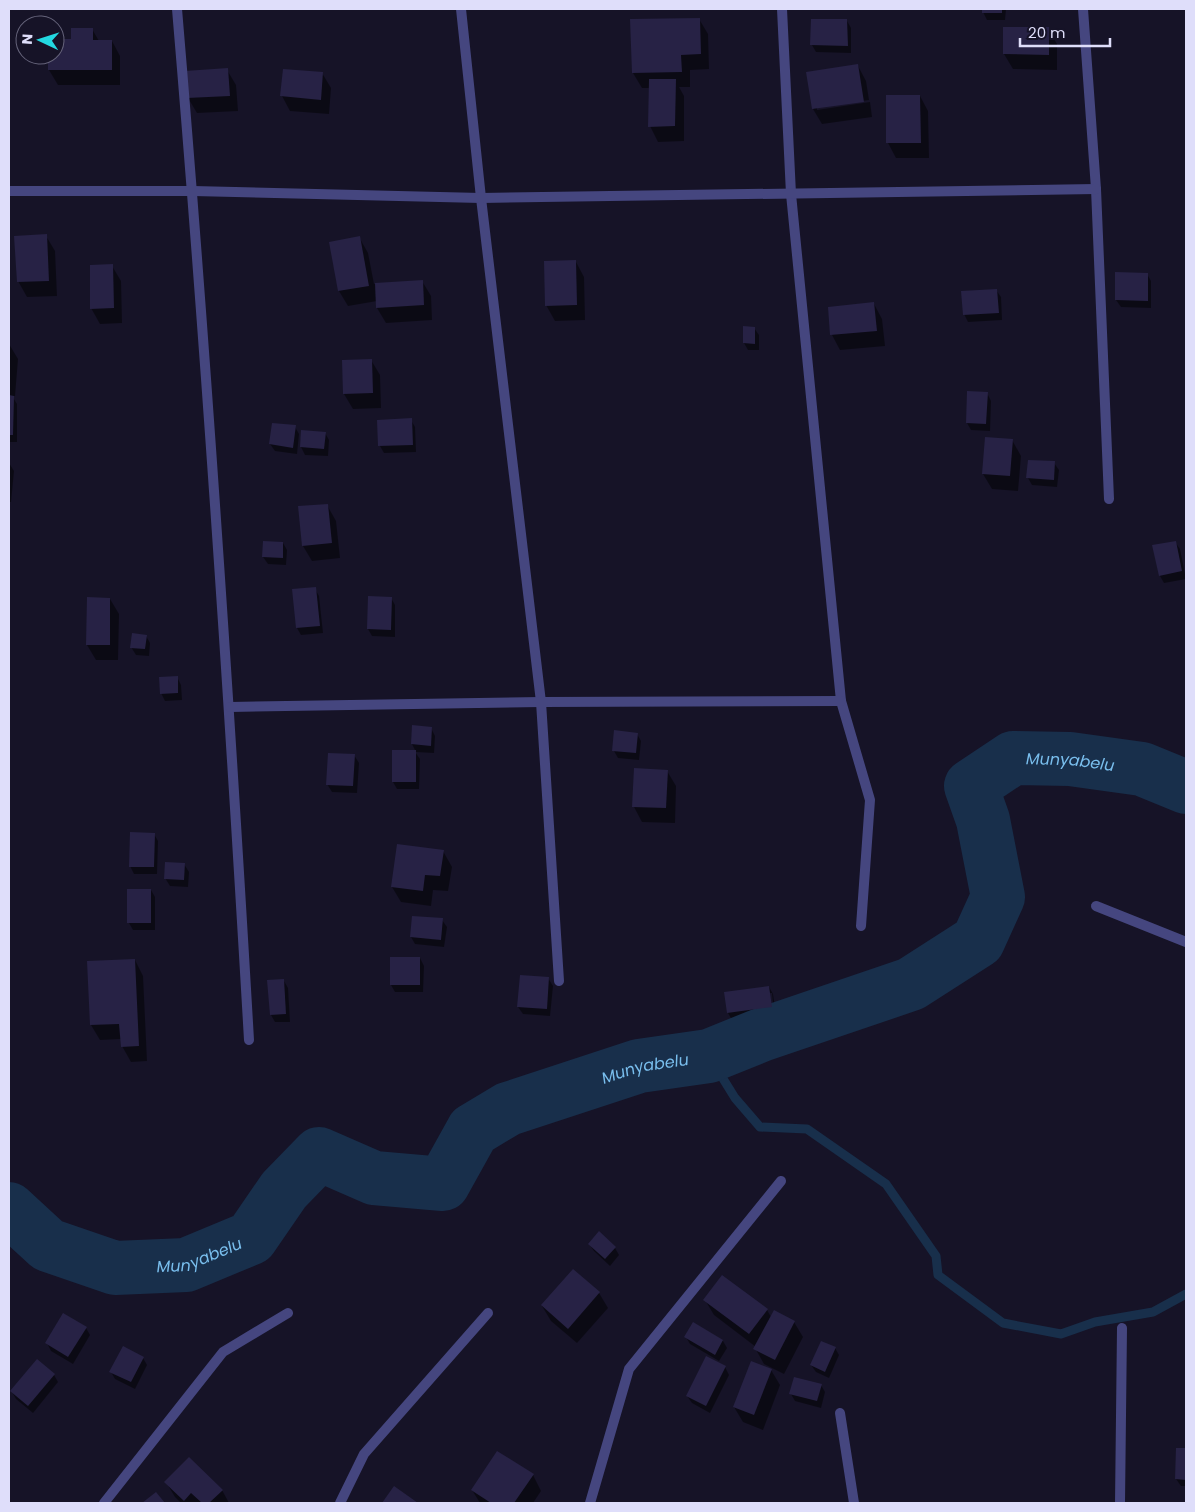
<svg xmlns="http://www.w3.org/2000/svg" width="1195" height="1512" viewBox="0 0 1195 1512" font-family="Poppins,sans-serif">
<rect width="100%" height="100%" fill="#161327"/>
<!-- shadow -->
<g fill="#0007" fill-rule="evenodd">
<path d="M983,9H1006L1005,20H987L983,12Z"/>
<path d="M699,19L708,34L709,69L690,70V87H679L684,96V141L658,142L650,126V88H642L633,73Z"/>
<path d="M812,21H847L851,28V53L816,52L812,45Z"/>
<path d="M1005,28L1048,29L1057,44V70L1013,69L1004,54Z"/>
<path d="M92,29L99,41H112L120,56V85H58L49,70V55H55V40H72Z"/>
<path d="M858,66L866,81L869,100L817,107V110L870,102L872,117L822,124L813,109Z"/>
<path d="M227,70L236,85L238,111L197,113L188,98Z"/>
<path d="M322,73L331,88L329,114L290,111L282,96Z"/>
<path d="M920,96L928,111L929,158H896L888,143Z"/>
<path d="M46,236L55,251L57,296L27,297L18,281Z"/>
<path d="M359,237L368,253L374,284L422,281L431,296L432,320L386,323L377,308V301L348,306L339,291Z"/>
<path d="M576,262L584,277L585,320L555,321L546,305Z"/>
<path d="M112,266L121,281L122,323L100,324L91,308Z"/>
<path d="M1147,274L1151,281V308L1121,307L1116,300Z"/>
<path d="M996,290L1001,297L1002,320L968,322L964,314Z"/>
<path d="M874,304L882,319L885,346L840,350L832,335Z"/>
<path d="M754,328L759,335V350H748L744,343Z"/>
<path d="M9,344L18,359L15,396H12L17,404V442H9Z"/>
<path d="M371,360L380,375L381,408L353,409L344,394Z"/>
<path d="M987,393L991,401L990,431L971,430L967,423Z"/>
<path d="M411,420L415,427L416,452L384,453L380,446L378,421Z"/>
<path d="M295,427L299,434L297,454L275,451L270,444Z"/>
<path d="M302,431L325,433L329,440L328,456L305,455L301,447Z"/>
<path d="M1012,440L1021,456L1018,491L992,489L983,474Z"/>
<path d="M9,463L14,471L11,502H9Z"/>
<path d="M1054,463L1059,470L1057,487L1032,485L1028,478Z"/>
<path d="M327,505L336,521L340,558L312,561L303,546Z"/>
<path d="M1175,542L1180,549L1186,579L1164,583L1160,576Z"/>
<path d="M264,543H283L287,550L286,565L268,564L263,557Z"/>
<path d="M315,589L319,596L323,633L301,635L297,628Z"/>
<path d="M391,598L395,605V637L372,636L368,629Z"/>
<path d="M110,599L119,614L118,660H96L87,645Z"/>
<path d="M146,636L150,643L149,656L136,655L131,647Z"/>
<path d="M177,677L181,685L182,700L165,701L161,693Z"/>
<path d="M414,727L431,728L435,736L434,753L416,752L412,744Z"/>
<path d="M637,734L641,741L639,760L618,758L614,751Z"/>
<path d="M415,752L420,759L419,789H397L393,782Z"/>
<path d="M354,755L359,763L357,793L332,792L327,784Z"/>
<path d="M667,771L676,786L675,823L642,822L634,807Z"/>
<path d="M154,834L158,841L157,874H134L130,866Z"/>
<path d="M443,851L452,867L448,891L433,890L431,906L401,902L392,887Z"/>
<path d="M184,864L189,872L188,887L170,886L165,878Z"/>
<path d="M151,890L155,897V930H133L129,923Z"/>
<path d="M442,920L447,927L444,947L415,944L411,937Z"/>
<path d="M420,958L424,966L423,992H395L391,985Z"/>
<path d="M135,960L143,976L147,1061L131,1062L122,1046L121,1039L100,1040L91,1025L88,962Z"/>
<path d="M548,978L553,986L550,1016L523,1014L518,1007Z"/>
<path d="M284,981L288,988L290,1022H275L271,1015L269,982Z"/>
<path d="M769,987L773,994L776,1014L732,1020L728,1013L725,993ZM769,993H772L774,1013H772Z"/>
<path d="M589,1244L615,1248L619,1255L610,1266L594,1251Z"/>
<path d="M599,1293L608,1308L577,1343L551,1321L542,1306Z"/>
<path d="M705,1300L767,1310L771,1317L794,1322L803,1337L784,1374L764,1364L755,1348L756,1347L714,1315Z"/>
<path d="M86,1328L90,1335L73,1364L51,1351L47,1343Z"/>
<path d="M686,1337L723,1341L727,1348L719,1361L690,1344Z"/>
<path d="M835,1348L839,1355L829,1378L816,1372L811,1365Z"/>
<path d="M143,1358L147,1365L135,1389L115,1379L111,1372Z"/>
<path d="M725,1367L729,1375L710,1413L692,1403L687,1396Z"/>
<path d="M771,1370L780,1385L763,1430L743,1422L734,1407Z"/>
<path d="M54,1375L58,1382L33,1413L16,1399L12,1392Z"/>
<path d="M821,1385L825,1392L821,1408L795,1401L791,1394Z"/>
<path d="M1177,1449H1186V1486H1181L1176,1479Z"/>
<path d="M533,1475L541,1491L533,1503H480L472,1490Z"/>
<path d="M166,1482L222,1490L229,1503H181L175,1497Z"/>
</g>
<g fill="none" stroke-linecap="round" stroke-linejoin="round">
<!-- stream -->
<path stroke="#182f4b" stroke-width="9" d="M709,1056L735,1098L760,1127L807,1129L886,1184L936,1256L938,1275L1003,1323L1061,1334L1095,1322L1153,1312L1186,1294"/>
<!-- river -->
<path stroke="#182f4b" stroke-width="54" id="s1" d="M9,1209L48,1245L115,1268L186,1265L251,1238L284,1190L319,1154L374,1178L443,1184L473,1130L508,1109L639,1066L709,1056L761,1035L911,984L978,941L998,897L983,820L971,786L1013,758L1070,759L1142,769L1186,787"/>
</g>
<!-- building -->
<g fill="#272245">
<rect x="982" y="9" width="20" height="4"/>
<path d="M700,18L701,54L681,55L682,72L632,73L630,19Z"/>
<path d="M811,19H847L848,46L810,45Z"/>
<path d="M1003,27H1049V55L1003,54Z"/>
<path d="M71,28H93V40H112V70H48V55H55V39H71Z"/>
<path d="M858,64L864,102L812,109L806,72Z"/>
<path d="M228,68L230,96L187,98L185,71Z"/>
<path d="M283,69L323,72L321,100L280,96Z"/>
<path d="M649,79H676L675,126L648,127Z"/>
<path d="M886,95H920L921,143H886Z"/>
<path d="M47,234L49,281L17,282L14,236Z"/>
<path d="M360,236L369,286L338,291L329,242Z"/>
<path d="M576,260L577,305L545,306L544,261Z"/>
<path d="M113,264L114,308L90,309V265Z"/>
<path d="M1115,272L1148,273V301L1115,300Z"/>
<path d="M423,280L424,305L376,308L375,283Z"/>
<path d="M997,289L999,313L963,315L961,291Z"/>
<path d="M874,302L877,331L830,335L828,307Z"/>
<path d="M743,326L755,327V344L743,343Z"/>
<path d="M372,359L373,393L343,394L342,360Z"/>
<path d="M967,391L988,392L986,424L966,423Z"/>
<path d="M9,395L14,396L13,435H9Z"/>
<path d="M412,418L413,445L378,446L377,420Z"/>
<path d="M272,423L296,425L293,448L269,444Z"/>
<path d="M301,430L326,432L324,449L300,447Z"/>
<path d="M985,437L1013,439L1010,476L982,474Z"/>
<path d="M1028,460L1055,461L1054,480L1026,478Z"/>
<path d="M328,504L332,543L302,546L298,506Z"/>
<path d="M263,541L283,542V558L262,557Z"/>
<path d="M1176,541L1182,571L1159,576L1152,545Z"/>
<path d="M316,587L320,626L296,628L292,589Z"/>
<path d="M368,596L392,597L391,630L367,629Z"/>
<path d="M87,597L110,598V645H86Z"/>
<path d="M132,633L147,635L145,649L130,648Z"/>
<path d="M178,676V693L160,694L159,677Z"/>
<path d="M412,725L432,727L431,746L411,744Z"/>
<path d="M614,730L638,733L636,753L612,751Z"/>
<rect x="392" y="750" width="24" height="32"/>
<path d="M328,753L355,754L353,786L326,785Z"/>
<path d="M634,768L668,770L666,808L632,807Z"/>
<path d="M130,832L155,833L154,867H129Z"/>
<path d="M397,844L444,850L440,876L425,875L423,891L391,887Z"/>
<path d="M165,862L185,863L184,880L164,879Z"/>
<rect x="127" y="889" width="24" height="34"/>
<path d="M412,916L443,918L441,940L410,937Z"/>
<rect x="390" y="957" width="30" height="28"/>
<path d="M135,959L139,1046L121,1047L119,1024L90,1025L87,961Z"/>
<path d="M520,975L549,977L547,1009L517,1007Z"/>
<path d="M284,979L286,1014L270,1015L267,980Z"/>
<path d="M769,986L772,1007L727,1013L724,992Z"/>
<path d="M599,1231L616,1247L605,1259L588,1244Z"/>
<path d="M573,1269L600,1292L568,1329L541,1305Z"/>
<path d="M722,1275L768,1309L749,1334L703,1300Z"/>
<path d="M774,1310L795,1321L775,1360L753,1349Z"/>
<path d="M63,1313L87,1327L68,1357L45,1343Z"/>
<path d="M693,1322L723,1340L715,1355L684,1337Z"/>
<path d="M821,1341L836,1347L825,1372L810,1365Z"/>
<path d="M123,1346L144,1357L131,1382L109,1372Z"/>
<path d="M706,1356L726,1366L706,1406L686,1396Z"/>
<path d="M37,1359L55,1374L28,1406L10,1391Z"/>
<path d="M751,1361L772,1369L754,1415L733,1407Z"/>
<path d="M794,1377L822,1384L817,1401L789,1394Z"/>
<path d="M1176,1448H1186V1480L1175,1479Z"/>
<path d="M497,1451L534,1474L514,1503H491L471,1490Z"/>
<path d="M189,1457L223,1490L209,1503H202L191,1493L184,1501L164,1482Z"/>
<path d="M394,1486L418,1503H382Z"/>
<path d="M156,1492L165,1503H142Z"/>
</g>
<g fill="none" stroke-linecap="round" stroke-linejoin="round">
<!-- minor -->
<g stroke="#45467f" stroke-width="10">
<path d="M177,9C206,352 229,696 249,1040"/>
<path d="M461,9L481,198L541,702L559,981"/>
<path d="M782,9L791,194L841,701L870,800L861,926"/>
<path d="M1083,9L1096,189L1109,499"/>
<path d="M9,191H193L481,198L1096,189"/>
<path d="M230,707L541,702L841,701"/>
<path d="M1096,906L1186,942"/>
<path d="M840,1413L854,1503"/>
<path d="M104,1503L223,1352L288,1313"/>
<path d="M340,1503L364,1454L488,1313"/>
<path d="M590,1503L629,1369L781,1181"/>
<path d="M1120,1503L1122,1328"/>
</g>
</g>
<g text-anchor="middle" stroke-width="4" stroke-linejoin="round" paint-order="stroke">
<!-- water labels -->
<g font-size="16" font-style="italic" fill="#79beed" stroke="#161327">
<text dy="6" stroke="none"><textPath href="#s1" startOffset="1379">Munyabelu</textPath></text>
<text dy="6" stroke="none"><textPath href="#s1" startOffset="749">Munyabelu</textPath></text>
<text dy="6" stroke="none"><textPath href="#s1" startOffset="210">Munyabelu</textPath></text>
</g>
</g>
<!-- border -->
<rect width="1195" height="1512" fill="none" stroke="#dfdefa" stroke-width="20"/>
<!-- north arrow -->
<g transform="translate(40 40) rotate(274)"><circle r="24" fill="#161327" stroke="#66647b"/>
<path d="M0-4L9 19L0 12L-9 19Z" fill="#23d8e1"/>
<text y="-8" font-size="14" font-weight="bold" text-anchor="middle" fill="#dfdefa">N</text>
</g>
<!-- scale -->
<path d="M1020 38v8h90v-8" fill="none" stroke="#dfdefa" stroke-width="2.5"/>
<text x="1028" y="38" font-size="15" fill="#dfdefa" stroke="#161327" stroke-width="4" paint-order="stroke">20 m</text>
</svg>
